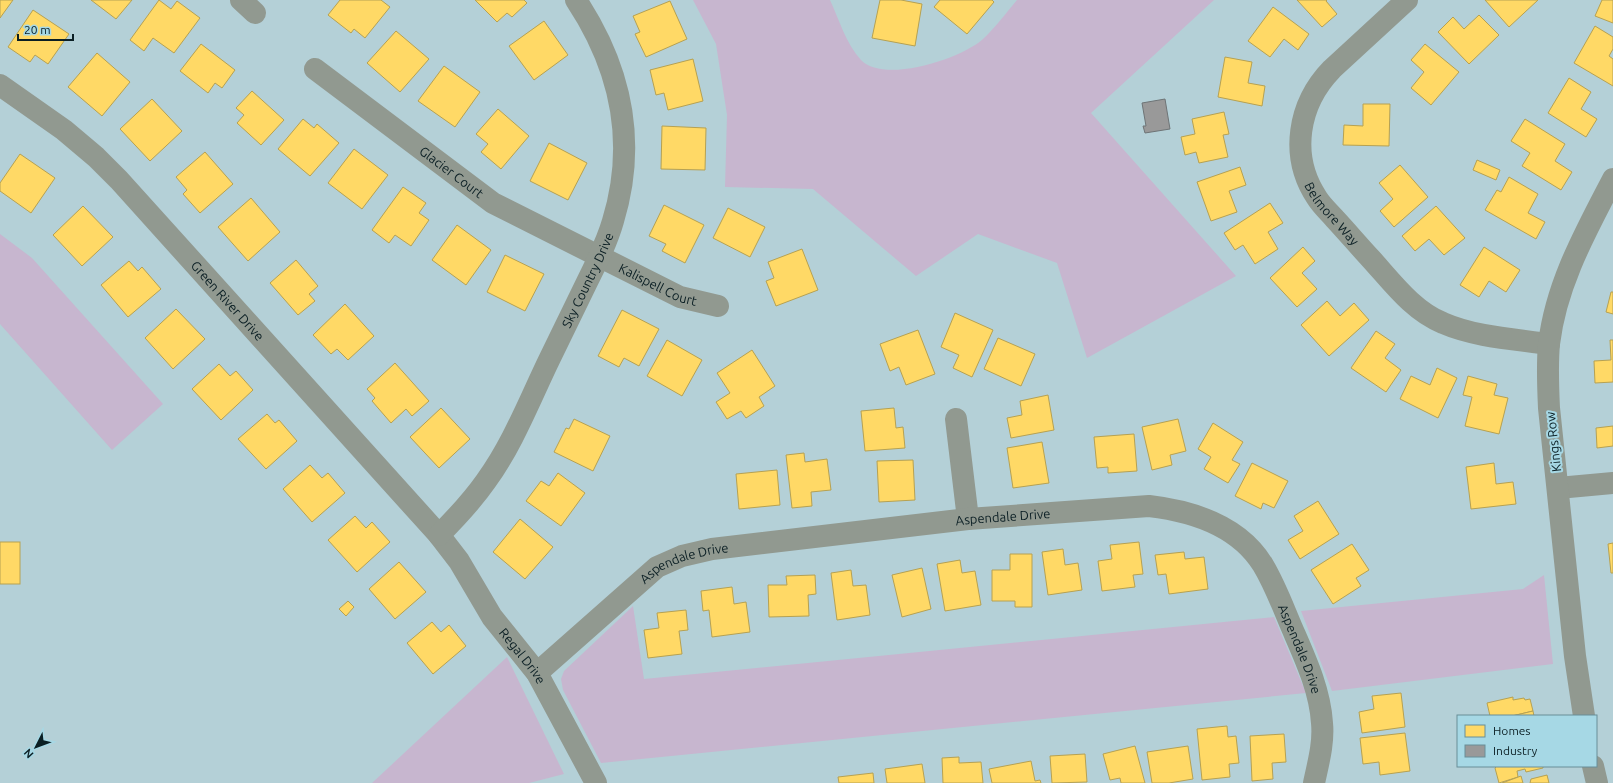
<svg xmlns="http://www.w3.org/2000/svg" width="1613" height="783" viewBox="0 0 1613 783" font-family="Ubuntu,sans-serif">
<rect width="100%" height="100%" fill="#b4d0d7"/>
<!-- green -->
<g fill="#c7b6cf">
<path d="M693,0H830C839,19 846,44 861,60C884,84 961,59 983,39C995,28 1006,13 1017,0H1214L1091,113L1236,276L1087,358L1057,263L978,234L916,276L813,189L725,187L727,115L716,44Z"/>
<path d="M0,234L32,258L163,404L112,450L0,324Z"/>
<path d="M1544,575L1553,664L1332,691L1301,611L1523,589Z"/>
<path d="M633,606L644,679L1274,617L1306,693L601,763L563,690L561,679L564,671Z"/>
<path d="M507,657L564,774L529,783H372Z"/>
</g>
<!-- homes -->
<g fill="#ffd966" stroke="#b6a152">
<path d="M0,0H13L0,18Z"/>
<path d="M91,0H132L116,19Z"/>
<path d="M159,0L171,9L177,1L200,18L174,53L153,38L144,51L130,40Z"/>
<path d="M340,0H381L390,7L365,38L354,29L351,33L328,15Z"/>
<path d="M475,0H524L527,3L512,17L507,13L497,22Z"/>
<path d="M880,0H901L922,4L915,46L872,38Z"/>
<path d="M940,0H992L994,2L967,34L934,7Z"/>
<path d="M1297,0H1327L1326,1L1337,14L1322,27Z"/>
<path d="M1485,0H1538L1509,27Z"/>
<path d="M1602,0H1613V23L1595,16Z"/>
<path d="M670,1L687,39L646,57L635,34L640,32L633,16Z"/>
<path d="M1273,7L1309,34L1298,50L1284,39L1270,57L1248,41Z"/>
<path d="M33,10L69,34L48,64L35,55L30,62L8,47Z"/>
<path d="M1479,15L1499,35L1469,64L1438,32L1453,17L1464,29Z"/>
<path d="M544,21L568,55L534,80L509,46Z"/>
<path d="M1595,26L1613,37V49L1609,56L1613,59V86L1574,63Z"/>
<path d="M396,31L429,59L400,92L367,63Z"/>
<path d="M201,44L235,70L222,88L215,83L208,93L180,71Z"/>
<path d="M1425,44L1459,72L1431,105L1411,88L1424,72L1411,60Z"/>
<path d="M97,53L130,82L102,116L68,87Z"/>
<path d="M1225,57L1252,62L1248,83L1265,86L1262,106L1218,97Z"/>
<path d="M693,59L703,101L668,110L664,93L656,95L650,70Z"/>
<path d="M444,66L480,92L455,127L418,101Z"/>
<path d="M1569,78L1591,92L1581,109L1597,119L1586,137L1548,113Z"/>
<path d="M252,91L284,120L261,145L237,123L244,115L236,108Z"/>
<path d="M152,99L182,131L150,161L120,129Z"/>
<path d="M1363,104H1390L1389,146L1343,145L1344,125L1363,126Z"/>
<path d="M498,109L529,136L501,169L481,152L488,144L476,134Z"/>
<path d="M1224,112L1229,134L1223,135L1228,157L1199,163L1196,152L1185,155L1181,137L1195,134L1192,119Z"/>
<path d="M303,119L314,128L317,124L339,143L310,176L278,149Z"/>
<path d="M1525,119L1565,144L1555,161L1572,172L1561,190L1522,166L1530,153L1511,141Z"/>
<path d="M662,126L706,128L705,170L661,169Z"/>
<path d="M549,143L587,163L568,200L530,181Z"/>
<path d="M354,149L388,175L362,209L328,183Z"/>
<path d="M205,152L233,184L200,213L183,194L187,190L176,177Z"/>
<path d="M20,154L55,178L31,213L0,191V183Z"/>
<path d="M1477,160L1500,170L1496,180L1473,170Z"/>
<path d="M1400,165L1428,197L1394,227L1380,211L1393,199L1379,183Z"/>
<path d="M1240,167L1246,185L1229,191L1237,212L1211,221L1197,182Z"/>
<path d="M1509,177L1538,194L1528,213L1545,222L1536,239L1485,210L1497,190L1501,192Z"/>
<path d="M403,187L426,203L419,213L429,220L411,246L395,235L389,243L372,230Z"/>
<path d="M251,198L280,232L248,261L218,227Z"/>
<path d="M1270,203L1283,223L1268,232L1278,249L1255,264L1243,245L1235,250L1224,233Z"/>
<path d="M664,205L704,225L685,263L662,251L666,244L649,236Z"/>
<path d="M83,206L113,237L82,266L53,235Z"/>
<path d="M1436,206L1465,238L1444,255L1429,239L1415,251L1402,236Z"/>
<path d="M728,208L765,227L750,257L713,238Z"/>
<path d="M457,225L491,250L466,285L432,260Z"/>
<path d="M1303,247L1315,261L1302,273L1317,289L1297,307L1270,278Z"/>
<path d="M1484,247L1520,270L1506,292L1489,281L1479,297L1460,285Z"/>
<path d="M802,249L818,290L776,306L766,281L774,278L768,262Z"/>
<path d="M505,255L544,274L525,311L487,292Z"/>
<path d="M296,260L318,286L309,294L315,301L298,315L270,283Z"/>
<path d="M129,261L138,271L142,267L161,289L128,317L101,285Z"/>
<path d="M1611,292H1613V314L1606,312Z"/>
<path d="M1327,301L1340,316L1354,303L1369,320L1329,356L1301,325Z"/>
<path d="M345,304L374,336L348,360L337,349L331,354L313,335Z"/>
<path d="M176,309L205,339L173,369L145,338Z"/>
<path d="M622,310L659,329L639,366L624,358L619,367L598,356Z"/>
<path d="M955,313L993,330L972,377L953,368L959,355L941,347Z"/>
<path d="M918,330L935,374L906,385L899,367L890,371L880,344Z"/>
<path d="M1376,331L1395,344L1385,358L1401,370L1386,392L1351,368Z"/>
<path d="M998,338L1035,354L1021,386L984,369Z"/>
<path d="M667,340L702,360L682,396L647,376Z"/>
<path d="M1610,340H1613V382L1595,383L1594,361L1611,360Z"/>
<path d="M752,350L775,386L759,397L764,406L746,418L741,411L727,419L716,402L730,393L717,373Z"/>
<path d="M395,363L429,401L412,416L406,409L391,423L372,401L375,398L367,389Z"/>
<path d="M219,364L230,376L236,371L253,390L221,420L192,389Z"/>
<path d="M1437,368L1457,378L1438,418L1400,399L1411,376L1430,385Z"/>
<path d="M1468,376L1497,384L1494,395L1508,398L1499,434L1465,426L1472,397L1463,395Z"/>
<path d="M1048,395L1054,430L1011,438L1007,418L1022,415L1020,401Z"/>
<path d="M441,408L470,439L439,468L410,437Z"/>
<path d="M894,408L896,428L903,427L905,448L865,451L861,411Z"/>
<path d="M267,414L275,423L279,420L297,441L266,469L238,439Z"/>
<path d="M574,419L610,436L593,471L554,452L566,428L569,429Z"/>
<path d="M1178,419L1186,451L1170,455L1172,465L1152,470L1142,427Z"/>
<path d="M1213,423L1243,442L1232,460L1240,464L1228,483L1204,469L1211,457L1198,449Z"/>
<path d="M1613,426V446L1597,448L1596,428Z"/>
<path d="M1134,434L1137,471L1108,473V467L1097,468L1094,437Z"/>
<path d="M1042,442L1049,483L1013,488L1007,448Z"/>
<path d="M804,453L805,462L827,459L831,490L811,492L812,506L792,508L786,455Z"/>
<path d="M913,460L915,500L879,502L877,461Z"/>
<path d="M1252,463L1288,481L1274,508L1263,503L1261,509L1235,496Z"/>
<path d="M1494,463L1496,484L1513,482L1516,504L1471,509L1466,467Z"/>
<path d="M310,465L322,478L328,473L345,493L312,522L283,489Z"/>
<path d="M777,470L780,505L739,509L736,474Z"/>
<path d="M558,473L585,493L561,526L526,501L541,481L549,486Z"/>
<path d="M1318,501L1339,534L1300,559L1288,540L1303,531L1294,516Z"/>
<path d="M355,516L366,528L372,522L390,542L357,572L328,540Z"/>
<path d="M520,519L553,547L525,579L493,552Z"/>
<rect x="0" y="542" width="20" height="42"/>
<path d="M1139,542L1143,574L1133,575L1135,587L1102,591L1098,561L1112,559L1110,545Z"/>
<path d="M1613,543V573H1611L1608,544Z"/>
<path d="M1352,544L1369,570L1356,578L1361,586L1333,604L1311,570Z"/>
<path d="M1063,549L1065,565L1078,563L1082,590L1048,595L1042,552Z"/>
<path d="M1184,552L1185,559L1204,557L1208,589L1169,594L1166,574L1158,575L1155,555Z"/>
<path d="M1010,554H1032V607H1015V601H992V570H1010Z"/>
<path d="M960,560L962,573L975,571L981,605L945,611L937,564Z"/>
<path d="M399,562L426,592L395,619L369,589Z"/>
<path d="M922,568L931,609L902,617L892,575Z"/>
<path d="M851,570L853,586L866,585L870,615L837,620L831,573Z"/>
<path d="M815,575L816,594L808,595L809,616L769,617L768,585H787L786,576Z"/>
<path d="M732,587L734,604L746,602L750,632L712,637L709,610L703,611L701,591Z"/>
<path d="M348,601L354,607L346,616L339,609Z"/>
<path d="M686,610L688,630L679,631L682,654L648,658L644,630L659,628L657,613Z"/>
<path d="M432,622L441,632L449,625L466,646L433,674L407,643Z"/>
<path d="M1401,693L1405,727L1362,733L1359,712L1374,709L1372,696Z"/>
<path d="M1513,697V700L1524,698L1525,700L1530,699L1533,711L1512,716H1490L1487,703Z"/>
<path d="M1533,711L1534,716H1512Z"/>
<path d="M1227,726L1228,737L1236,736L1239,763L1229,764L1230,777L1202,780L1197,729Z"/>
<path d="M1405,733L1410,771L1380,775L1379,762L1363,764L1360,738Z"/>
<path d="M1284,734L1286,762L1272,763L1273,779L1252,781L1250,736Z"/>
<path d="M1135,746L1145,783H1121L1120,778L1110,780L1103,754Z"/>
<path d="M1188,746L1193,779L1169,783H1152L1147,752Z"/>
<path d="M1085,754L1087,782L1052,783L1050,756Z"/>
<path d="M959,757V763L981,762L983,783H943L942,758Z"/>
<path d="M1031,761L1035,781L1040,780L1041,783H992L989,769Z"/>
<path d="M922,764L925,783H887L885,769Z"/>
<path d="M1497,766H1543V768L1526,772L1525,769L1517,771L1518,777L1499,783L1495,768Z"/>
<path d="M873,773L874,783H839L838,777Z"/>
<path d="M1547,775L1549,783H1530L1531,779Z"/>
<path d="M1521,776L1523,783H1502Z"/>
</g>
<!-- industry -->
<path fill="#999" stroke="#6e7476" d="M1165,99L1170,129L1145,133L1143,126H1146L1142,103Z"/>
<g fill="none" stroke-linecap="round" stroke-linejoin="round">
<!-- minor -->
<g stroke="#919990" stroke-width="22">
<path d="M241,0L255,13"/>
<path id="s1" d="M1407,0L1332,69C1298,104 1289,156 1317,198C1322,206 1329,212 1335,219C1347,232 1359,246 1371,259C1392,282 1413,311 1443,323C1475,337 1514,339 1549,344"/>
<path id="s2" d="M315,69L493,203L680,297L718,306"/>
<path id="s3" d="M0,85L64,130L96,157L119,180L439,535L459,561L492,617L537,673L596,783"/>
<path d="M956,419L968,519"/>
<path d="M1558,488L1613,483"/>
<path id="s4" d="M439,535C456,518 472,501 486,481C513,444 530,399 550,358C562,333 575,307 587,282C597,262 607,242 613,221C637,142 621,68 576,0"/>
<path id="s5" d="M537,673L657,567L682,556L712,549L968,519L1149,506C1192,511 1239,526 1263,565C1275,585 1283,607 1292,628C1305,658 1320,690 1322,723C1324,743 1318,764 1314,783"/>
<path d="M1584,716L1575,656L1549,408C1548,387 1547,365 1549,344C1556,284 1586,231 1613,179"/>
<path d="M1593,766L1597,783"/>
</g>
</g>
<g text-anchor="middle" stroke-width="4" stroke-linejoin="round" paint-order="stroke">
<!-- street labels -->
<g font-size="13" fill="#0b1f24" stroke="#a6d8e5">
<text dy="5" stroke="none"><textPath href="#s2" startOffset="171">Glacier Court</textPath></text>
<text dy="5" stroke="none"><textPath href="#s1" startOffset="264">Belmore Way</textPath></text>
<text dy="5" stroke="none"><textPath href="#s4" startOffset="297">Sky Country Drive</textPath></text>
<text dy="5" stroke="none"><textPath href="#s2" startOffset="407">Kalispell Court</textPath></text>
<text dy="5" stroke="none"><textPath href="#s3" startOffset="315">Green River Drive</textPath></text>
<text transform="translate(1553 442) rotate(-96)" y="5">Kings Row</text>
<text dy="5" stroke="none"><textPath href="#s5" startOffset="511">Aspendale Drive</textPath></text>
<text dy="5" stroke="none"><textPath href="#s5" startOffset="187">Aspendale Drive</textPath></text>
<text dy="5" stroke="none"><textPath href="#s5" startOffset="882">Aspendale Drive</textPath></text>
<text dy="5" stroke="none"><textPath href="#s3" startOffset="778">Regal Drive</textPath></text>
</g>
</g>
<!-- legend -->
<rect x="1457" y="715" width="140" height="52" fill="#a6d8e5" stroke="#688e98"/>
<rect x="1465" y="725" width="20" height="12" fill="#ffd966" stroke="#688e98"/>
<text x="1493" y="735" font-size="12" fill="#0b1f24">Homes</text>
<rect x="1465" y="745" width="20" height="12" fill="#999999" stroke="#688e98"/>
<text x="1493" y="755" font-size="12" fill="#0b1f24">Industry</text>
<!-- north arrow -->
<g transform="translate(36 747) rotate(228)" stroke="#a6d8e5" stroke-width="3" paint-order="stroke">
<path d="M0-3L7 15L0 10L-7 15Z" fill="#0b1f24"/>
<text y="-6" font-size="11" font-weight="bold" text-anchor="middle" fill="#0b1f24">N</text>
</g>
<!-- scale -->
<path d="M18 34v6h55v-6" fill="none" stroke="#0b1f24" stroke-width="2"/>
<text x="24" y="34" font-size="12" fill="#0b1f24" stroke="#a6d8e5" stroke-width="3" paint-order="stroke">20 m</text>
</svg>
